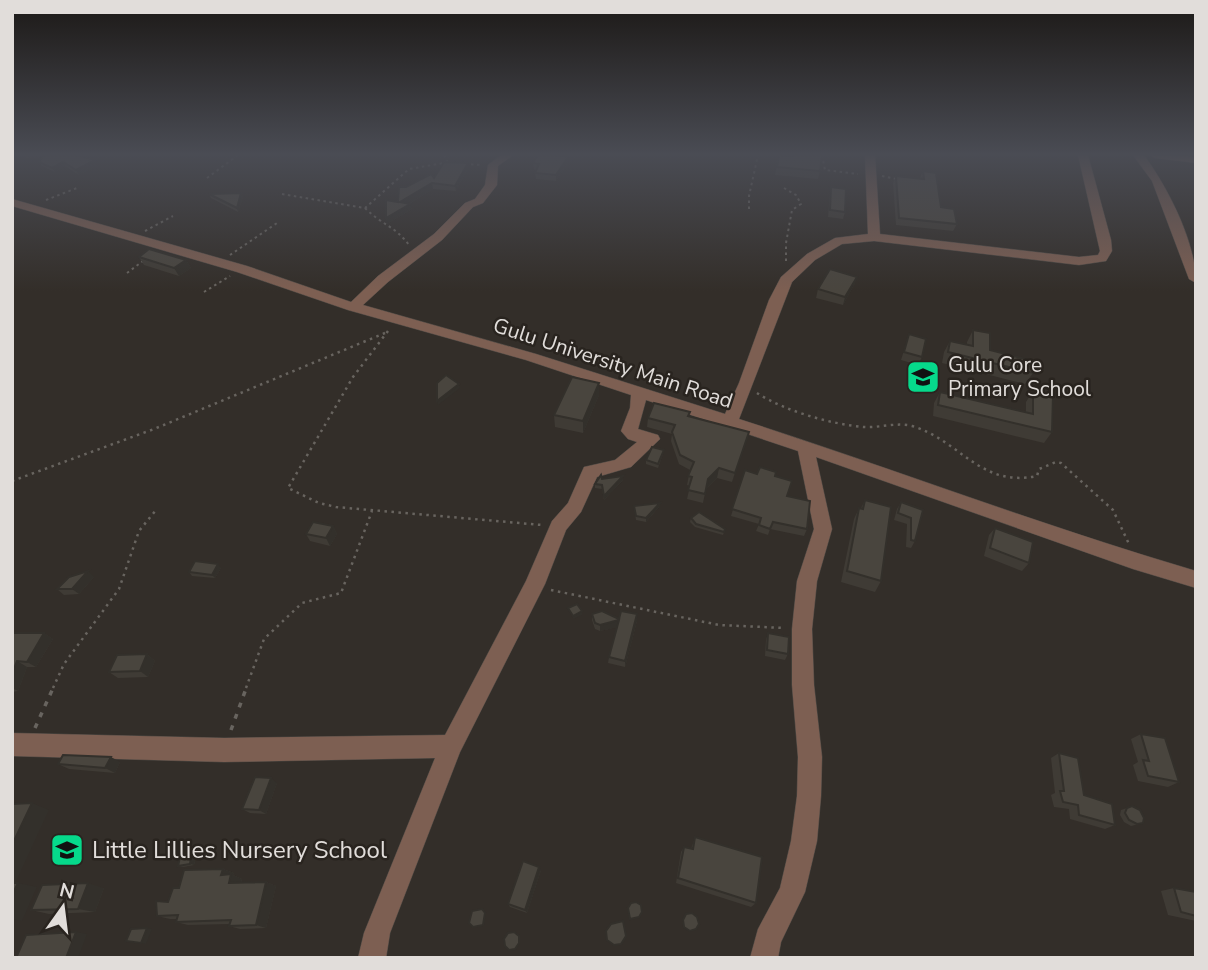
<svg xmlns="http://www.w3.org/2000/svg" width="1208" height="970" viewBox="0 0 1208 970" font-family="'Nunito Sans',sans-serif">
<rect width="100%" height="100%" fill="#332e29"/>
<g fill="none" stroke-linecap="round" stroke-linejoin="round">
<defs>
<g id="minor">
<path d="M501,155H513L498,166L497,185L483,203L473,207L442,240L388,282L363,305L536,354L725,414L739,383L769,300L781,277L807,254L835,238L868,234L865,155H875L880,234L1079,257L1098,255L1100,251L1078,155H1088L1111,240L1112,251L1106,261L1079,265L874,241L842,244L815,260L792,282L739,419C892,468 1042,526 1196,571V588L1133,569L816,457L832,529L817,581L812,629L814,685L822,757L821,796L817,841L805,892L781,942L778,958H750L758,929L780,888L791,841L797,796L798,757L792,685V629L797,581L814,529L798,451L646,400L638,429L658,435L660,439L631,467L597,477L581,512L566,530L545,584L460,752L390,933L386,958H358L364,933L435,758L224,762L12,756V733L224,738L445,735L526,581L552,521L568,503L584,467L615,460L637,442L628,439L621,431L630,408L631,395L526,360L348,310L237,272L12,206V199L247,266L351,302L378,276L434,234L465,203L475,199L485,185L488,165Z"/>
<path d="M1133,155H1144C1168,188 1196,242 1196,283L1189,279L1152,181Z"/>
<path d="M1150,155L1196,157V163L1155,158Z"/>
</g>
</defs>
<!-- minor casing -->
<use href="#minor" stroke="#4f4a45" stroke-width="1"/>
<!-- path-far2 -->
<g stroke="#68645f" stroke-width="2" stroke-dasharray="2.5 3.5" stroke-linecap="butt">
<path d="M444,155L448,163"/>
<path d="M822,155L825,170L858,174"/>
<path d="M465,164L483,165"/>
<path d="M882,176L896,179"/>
<path d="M207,178L238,155"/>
<path d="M784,188L796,195L801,204L792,210L786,243V263"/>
<path d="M282,194L365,208L409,169L444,163"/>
<path d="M46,200L77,188"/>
<path d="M365,208C382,225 395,226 409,245"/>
<path d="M749,209V196L758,155"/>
<path d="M145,231L173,216"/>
<path d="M230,255L277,223"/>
<path d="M127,273L143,261"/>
<path d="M204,292L230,276"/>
</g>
<!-- path-far1 -->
<g stroke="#68645f" stroke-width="2.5" stroke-dasharray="2.5 4.5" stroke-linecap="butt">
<path d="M388,331L353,377L288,488L319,503L336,507L542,525"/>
<path d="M757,393C785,411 830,424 864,427C880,428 896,422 912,426C960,440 980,488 1037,476L1039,469L1056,462L1061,463L1113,510L1129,544"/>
<path d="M12,481L154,429L385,333"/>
<path d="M551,590L719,625L785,628"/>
<path d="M53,688L64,664L119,589L139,531L156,510"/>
<path d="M246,688L264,639L302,603L341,593L372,511"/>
</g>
<!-- path -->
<g stroke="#68645f" stroke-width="3.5" stroke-dasharray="5 7" stroke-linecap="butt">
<path d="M35,728L54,686"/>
<path d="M231,730L247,686"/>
</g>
<!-- minor -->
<use href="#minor" fill="#7d5f52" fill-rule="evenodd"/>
</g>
<!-- wall -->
<g fill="#3f3b35">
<path d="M19,155H87L83,157L98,165L79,175L65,166L55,172L42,166L39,162L42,157L26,158Z"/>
<path d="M779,155L820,171L818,179L775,175Z"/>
<path d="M568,157V163L556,181L536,179L535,173L536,170L534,169L533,163Z"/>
<path d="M468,168L456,191L433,189L409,204L412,209L387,224L386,218L398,202L434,178Z"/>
<path d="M923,171L941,207L957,224L953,231L896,225L893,183L896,176L920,178Z"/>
<path d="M831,187L845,212L843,219L828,217L830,193Z"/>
<path d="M241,193L243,197L238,212L211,198L209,194Z"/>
<path d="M139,257L186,260L191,268L179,276L144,265Z"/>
<path d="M857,277L854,285L843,305L816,298L818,289Z"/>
<path d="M973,330L990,350L1033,373L1025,384L942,363L944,352L950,341L967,345V342Z"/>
<path d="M909,334L922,357L918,365L901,360Z"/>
<path d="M1033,391L1052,432L1044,443L933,416L934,403L940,392L1026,412V402Z"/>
<path d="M599,395L583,433L555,427L554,415Z"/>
<path d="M689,416L749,432L732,482L717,478L706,489L703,503L687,499L690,486L687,485L690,470L679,464L671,441L672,434L647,427L648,418Z"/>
<path d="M663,454L658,468L646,464V460Z"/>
<path d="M745,470L757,474L775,476L807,529L804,536L770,529L768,535L756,531L759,524L731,516Z"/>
<path d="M602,479L623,480L604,500L602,489L595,488V484Z"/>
<path d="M865,500L881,581L875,592L841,582L854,519L859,508H861Z"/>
<path d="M901,502L923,510L915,541L911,548L906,547L907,524L894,520L897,509Z"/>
<path d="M660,503L659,507L646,522L636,520L634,506Z"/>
<path d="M691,518L725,529L723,535L695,527L690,522Z"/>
<path d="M333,526L337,534L330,546L310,541L306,534Z"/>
<path d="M995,528L1029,563L1022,571L984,556L989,535Z"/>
<path d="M221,568L215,578L192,576L189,572Z"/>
<path d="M94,577L79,594L64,595L57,589Z"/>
<path d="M592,614L619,619L637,614V621L625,667L608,663L609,657L617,627L600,631L595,629L592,620Z"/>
<path d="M12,633H44L53,639L36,667H27L18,691L12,692Z"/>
<path d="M768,633L788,654L785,660L765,656L766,640Z"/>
<path d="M147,654L155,661L148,677L118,678L109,672Z"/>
<path d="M1141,734L1179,782L1168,787L1138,781L1133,765L1138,762L1131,739Z"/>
<path d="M1059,753L1084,795L1115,825L1105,829L1070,819L1069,809L1054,807L1051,795L1055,793L1051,758Z"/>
<path d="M120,762L115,773L69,769L58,764Z"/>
<path d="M277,783L266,814L250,813L242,809Z"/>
<path d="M1127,808L1143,823L1131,826L1124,822L1120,815L1121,810Z"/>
<path d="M695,837L756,903L751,907L676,883L681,852L684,847L691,849Z"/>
<path d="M197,853L194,865L183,867L178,866Z"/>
<path d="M223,869L234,873L233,875L242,879L241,883L266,882L276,886L266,928L240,929L229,926L230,924L188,925L176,922L177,919H170L157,916L179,888Z"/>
<path d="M541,870L527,913L510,907L508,904Z"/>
<path d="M104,888L95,912L49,914L31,910Z"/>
<path d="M1174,888L1196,892V921L1168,915L1161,891Z"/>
</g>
<!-- shaded-wall -->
<g fill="#33302b">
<path d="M568,157V163L556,181V175Z"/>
<path d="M95,160L98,165L79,175L76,170Z"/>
<path d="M63,162L65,166L55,172L52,168Z"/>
<path d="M468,163V168L456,191L455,186Z"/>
<path d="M432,183L433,189L402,208L400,202Z"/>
<path d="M241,193L243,197L238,212L237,208Z"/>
<path d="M410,204L412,209L387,224L386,218Z"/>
<path d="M186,260L191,268L179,276L174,268Z"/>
<path d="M857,277L854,285L843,305L845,297Z"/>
<path d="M599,383V395L583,433V421Z"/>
<path d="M459,384L460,388L438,405L437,401Z"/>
<path d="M749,432L747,441L732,482L735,473Z"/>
<path d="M719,468L717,478L706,489L703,503L708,479Z"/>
<path d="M623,476V480L604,500V496Z"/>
<path d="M660,503L659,507L646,522V518Z"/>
<path d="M333,526L337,534L330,546L326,538Z"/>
<path d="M218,564L221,568L215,578L212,575Z"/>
<path d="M88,571L94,577L79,594L72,589Z"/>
<path d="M582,611V615L573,619V616Z"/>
<path d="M637,614V621L625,667V661Z"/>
<path d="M619,620V627L600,631V625Z"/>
<path d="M44,633L53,639L36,667L27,662Z"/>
<path d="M147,654L155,661L148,677L140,671Z"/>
<path d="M17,661L27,667L18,691L12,688V674Z"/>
<path d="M111,757L120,762L115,773L105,768Z"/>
<path d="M271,778L277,783L266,814L259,810Z"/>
<path d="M32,803L49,810L13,888H12V845Z"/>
<path d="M192,851L197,853L194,865L190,864Z"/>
<path d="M539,867L541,870L527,913L525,910Z"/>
<path d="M223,869L234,873L233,875L242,879L240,887L229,883L221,875Z"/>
<path d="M266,882L276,886L266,928L256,925Z"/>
<path d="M18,883L37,887L22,921L12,919V895Z"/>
<path d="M88,883L104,888L95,912L78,909Z"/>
<path d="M147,928L152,929L146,944L141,943Z"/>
<path d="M76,932L87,934L78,958H66Z"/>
</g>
<!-- building -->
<g fill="#49453e" stroke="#33302b" stroke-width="2">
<path d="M44,155H77L95,160L76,170L63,162L52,168L39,162Z"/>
<path d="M538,155H555L568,157L556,175L535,173L539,164L533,163Z"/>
<path d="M779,155L792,156V155H822L820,171L777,167Z"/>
<path d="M444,162L468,163L455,186L432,183L400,202L410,204L386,218V200L398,202L399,187H406L431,174L434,178Z"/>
<path d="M923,171L936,173L941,207L954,209L957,224L899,218L896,176L924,179Z"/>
<path d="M831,187L846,189L845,212L830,210Z"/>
<path d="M241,193L237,208L209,194Z"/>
<path d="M149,249L186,260L174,268L139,257Z"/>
<path d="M830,269L857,277L845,297L818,289Z"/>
<path d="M973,330L990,333V350L1033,361V373L948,352L950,341L973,346Z"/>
<path d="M909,334L926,339L922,357L904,352Z"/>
<path d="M446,375L459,384L437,401V383Z"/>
<path d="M572,377L599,383L583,421L554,415Z"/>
<path d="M1033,391L1053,396L1052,432L938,405L940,392L1033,414Z"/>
<path d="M654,403L690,412L688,416L749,432L735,473L719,468L708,479L705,494L688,490L692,477L688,476L694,462L680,455L672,432L675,425L648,418Z"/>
<path d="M652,447L664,450L658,464L646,460Z"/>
<path d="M760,467L776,472L775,476L792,481L787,496L810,501L807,529L773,522L770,529L759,525L761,518L732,509L745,470L757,474Z"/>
<path d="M601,475L602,479L623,476L604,496L602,485L595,484Z"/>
<path d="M865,500L891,507L881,581L847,571L859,508L863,509Z"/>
<path d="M901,502L923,510L915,541L911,540V518L898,513Z"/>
<path d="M660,503L646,518L636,516L634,506Z"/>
<path d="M699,512L725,529L724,532L696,524L691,518Z"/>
<path d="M313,522L333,526L326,538L306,534Z"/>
<path d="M995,528L1033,542L1029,563L990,548Z"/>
<path d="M195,561L218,564L212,575L189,572Z"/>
<path d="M88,571L72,589H57L69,577Z"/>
<path d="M577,604L582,611L573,616L568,608Z"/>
<path d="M602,611L619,619L621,611L637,614L625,661L609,657L619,620L600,625L595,623L592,614Z"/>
<path d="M12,633H44L27,662L17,661L12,674Z"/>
<path d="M768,633L789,637L788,654L767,650Z"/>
<path d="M147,654L140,671L109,672L117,655Z"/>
<path d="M1141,734L1165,738L1179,782L1148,776L1143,760L1149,761Z"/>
<path d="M1059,753L1078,758L1084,795L1112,804L1115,825L1079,815L1078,805L1063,802L1060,791H1064Z"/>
<path d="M63,755L111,757L105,768L58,764Z"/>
<path d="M255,777L271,778L259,810L242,809Z"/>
<path d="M32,803L12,845V804Z"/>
<path d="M1132,806L1140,810L1144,818L1143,823L1137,824L1129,820L1125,813L1127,808Z"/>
<path d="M695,837L762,857L756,903L678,878L684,847L693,849Z"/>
<path d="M192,851L190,864L178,866L181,853Z"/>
<path d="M523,861L539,867L525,910L508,904Z"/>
<path d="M223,869L221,875L231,874L229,883L266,882L256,925L229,926L231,920L176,922L178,915L157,916L156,901L168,902L173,888H179L184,870Z"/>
<path d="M12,883H18L12,895Z"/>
<path d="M88,883L78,909L31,910L42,885Z"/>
<path d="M1174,888L1196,892V916L1181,912Z"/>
<path d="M636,902L641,905L642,912L639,917L630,919L628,908L631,903Z"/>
<path d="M482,909L485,913L483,925L473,927L469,923L472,911Z"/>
<path d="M692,913L697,917L699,924L696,929L690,931L684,927L683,920L686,914Z"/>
<path d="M623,921L626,936L621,944L614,945L607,940L606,931L611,924Z"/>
<path d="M147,928L141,943L126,941L131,929Z"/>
<path d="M76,932L66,958H16L26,935Z"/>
<path d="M514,932L519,936V943L515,949L509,950L505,946L504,939L508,933Z"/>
</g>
<!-- sky -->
<linearGradient id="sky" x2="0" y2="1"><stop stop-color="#1c1917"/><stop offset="0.53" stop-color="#4a4c54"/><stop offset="1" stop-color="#4a4c54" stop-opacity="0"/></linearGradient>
<rect width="1208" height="291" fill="url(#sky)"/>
<!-- icons -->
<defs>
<symbol id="school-square" viewBox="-11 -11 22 22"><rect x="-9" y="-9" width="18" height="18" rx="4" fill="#06d98b" stroke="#29241f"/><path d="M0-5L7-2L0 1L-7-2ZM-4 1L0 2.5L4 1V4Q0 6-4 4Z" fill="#111"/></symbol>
</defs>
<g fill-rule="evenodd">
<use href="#school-square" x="904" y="358" width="38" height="38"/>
<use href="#school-square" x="48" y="831" width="38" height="38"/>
</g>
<g text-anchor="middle" stroke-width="5" stroke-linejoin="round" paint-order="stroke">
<!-- street labels -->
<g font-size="21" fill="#e1ddda" stroke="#29241f">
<text transform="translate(613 363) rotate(18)" y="7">Gulu University Main Road</text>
</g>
<!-- poi labels -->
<g font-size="21" fill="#e1ddda" stroke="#29241f" text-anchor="start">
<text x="948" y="372">Gulu Core<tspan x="948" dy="24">Primary School</tspan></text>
</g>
<!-- near-poi labels -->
<g font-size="24" fill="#e1ddda" stroke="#29241f" text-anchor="start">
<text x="92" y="858">Little Lillies Nursery School</text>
</g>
</g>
<!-- border -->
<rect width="1208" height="970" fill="none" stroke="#e1ddda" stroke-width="28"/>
<!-- north arrow -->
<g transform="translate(63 907) rotate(14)" stroke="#29241f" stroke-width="5" paint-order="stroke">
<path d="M0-5L12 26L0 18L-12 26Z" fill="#e1ddda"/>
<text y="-10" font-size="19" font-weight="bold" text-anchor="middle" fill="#e1ddda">N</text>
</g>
</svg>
